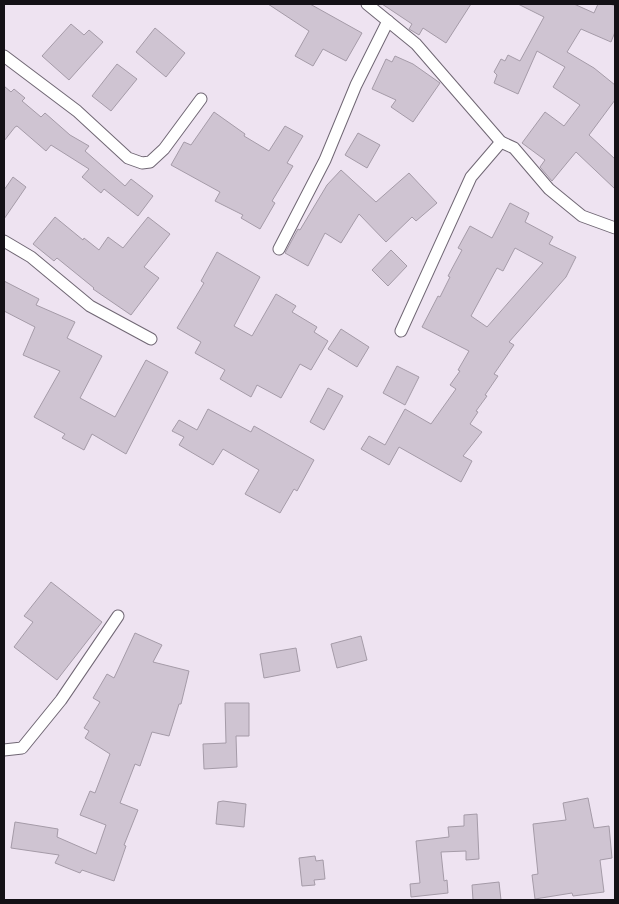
<svg xmlns="http://www.w3.org/2000/svg" width="619" height="904" viewBox="0 0 619 904" font-family="'IBM Plex Serif',serif">
<rect width="100%" height="100%" fill="#eee3f1"/>
<!-- building -->
<g fill="#cfc4d2" stroke="#a59ba8" fill-rule="evenodd">
<path d="M268,4H310L362,33L346,61L323,49L313,66L295,56L309,31Z"/>
<path d="M382,4H471L446,43L423,28L419,35L409,29L412,24Z"/>
<path d="M518,4H574L594,13L598,4H610L615,6V32L611,42L581,29L567,52L594,68L615,85V100L589,135L615,159V189L576,152L552,181L540,167L545,160L522,143L545,112L564,126L580,105L553,87L565,67L537,51L518,94L494,83L497,75L494,72L501,59L505,61L508,55L520,61L544,17Z"/>
<path d="M71,24L84,35L89,30L103,42L69,80L42,56Z"/>
<path d="M155,28L185,53L166,77L136,52Z"/>
<path d="M395,56L413,64L440,83L413,122L391,107L396,100L372,89L386,59L392,62Z"/>
<path d="M117,64L137,79L111,111L92,96Z"/>
<path d="M4,86L11,92L14,89L25,98L22,101L41,117L45,113L70,135L89,146L85,151L125,186L131,179L153,196L138,216L104,189L101,193L82,177L89,169L51,145L46,151L17,126L15,127L4,141Z"/>
<path d="M214,112L245,134L244,136L269,151L285,126L303,136L287,163L293,166L272,201L275,203L260,229L241,218L243,215L215,201L220,192L171,165L184,142L191,145Z"/>
<path d="M358,133L380,145L367,168L345,155Z"/>
<path d="M341,170L376,202L409,173L437,203L416,221L412,217L386,242L359,214L341,243L325,233L308,266L285,253L298,229L300,230L327,185Z"/>
<path d="M13,177L26,187L4,219V190Z"/>
<path d="M510,203L529,213L525,222L553,237L549,244L576,257L566,277L509,342L514,345L494,374L498,376L485,395L487,396L476,411L478,412L470,424L482,432L463,456L472,461L461,482L399,447L389,465L361,449L369,436L385,445L405,409L431,424L456,389L450,385L460,371L458,370L469,351L422,327L438,296L440,297L450,277L448,276L462,250L458,248L470,226L492,238ZM515,248L543,263L487,327L471,316L497,268L503,271Z"/>
<path d="M55,217L83,240L84,238L99,250L108,237L123,248L148,217L170,234L144,267L159,278L131,315L93,289L94,288L57,258L54,261L33,244Z"/>
<path d="M391,250L407,266L388,286L372,270Z"/>
<path d="M217,252L260,277L234,326L252,336L276,294L296,306L292,312L317,327L314,332L328,341L311,370L300,364L281,398L257,385L251,397L220,379L225,370L195,353L201,342L177,328L204,283L201,281Z"/>
<path d="M4,281L39,299L36,305L75,322L67,338L102,356L80,398L115,417L146,360L168,372L126,454L92,434L84,450L62,438L65,434L34,417L60,371L23,355L35,327L4,311Z"/>
<path d="M341,329L369,347L357,367L328,349Z"/>
<path d="M397,366L419,377L405,405L383,393Z"/>
<path d="M328,388L343,396L324,430L310,422Z"/>
<path d="M208,409L251,432L254,426L314,460L297,491L294,489L280,513L245,494L259,470L223,449L213,465L179,445L184,437L172,431L179,420L197,430Z"/>
<path d="M51,582L102,622L57,680L14,647L33,622L24,616Z"/>
<path d="M135,633L162,645L153,662L189,671L181,704H179L169,736L152,732L140,766L135,764L120,803L138,810L124,845L126,846L114,881L82,870L80,873L55,863L59,855L11,848L15,822L58,829L57,837L96,854L106,825L80,815L90,791L95,793L110,754L85,738L89,731L84,728L100,702L93,698L107,674L114,678Z"/>
<path d="M361,636L367,660L337,668L331,644Z"/>
<path d="M296,648L300,671L264,678L260,654Z"/>
<path d="M225,703H249V736H236L237,767L204,769L203,744L226,743Z"/>
<path d="M588,798L594,828L609,826L612,858L600,860L604,892L573,896L572,893L535,899L532,875L538,874L533,824L566,820L563,803Z"/>
<path d="M223,801L246,804L244,827L216,824L218,802Z"/>
<path d="M477,814L479,859L466,860V851L441,852L444,881L447,880L448,893L411,897L410,884L420,883L416,841L449,837L448,827L464,826V815Z"/>
<path d="M315,856L316,861L323,860L325,879L314,880L315,885L302,886L299,858Z"/>
<path d="M499,882L501,900H473L472,885Z"/>
</g>
<g fill="none" stroke-linecap="round" stroke-linejoin="round">
<defs>
<g id="minor">
<path d="M367,4L416,44L501,142L514,148L549,189L582,216L615,228"/>
<path d="M4,56L77,111L128,158L142,163L150,162L164,149L201,99"/>
<path d="M4,241L31,257L90,306L151,339"/>
<path d="M279,249L325,160L356,85L388,21"/>
<path d="M401,331L471,177L501,142"/>
<path d="M4,750L22,748L61,700L118,616"/>
</g>
</defs>
<!-- minor casing -->
<use href="#minor" stroke="#706774" stroke-width="13"/>
<!-- minor -->
<use href="#minor" stroke="#fff" stroke-width="11"/>
</g>
<!-- border -->
<rect width="619" height="904" fill="none" stroke="#141116" stroke-width="10"/>
</svg>
